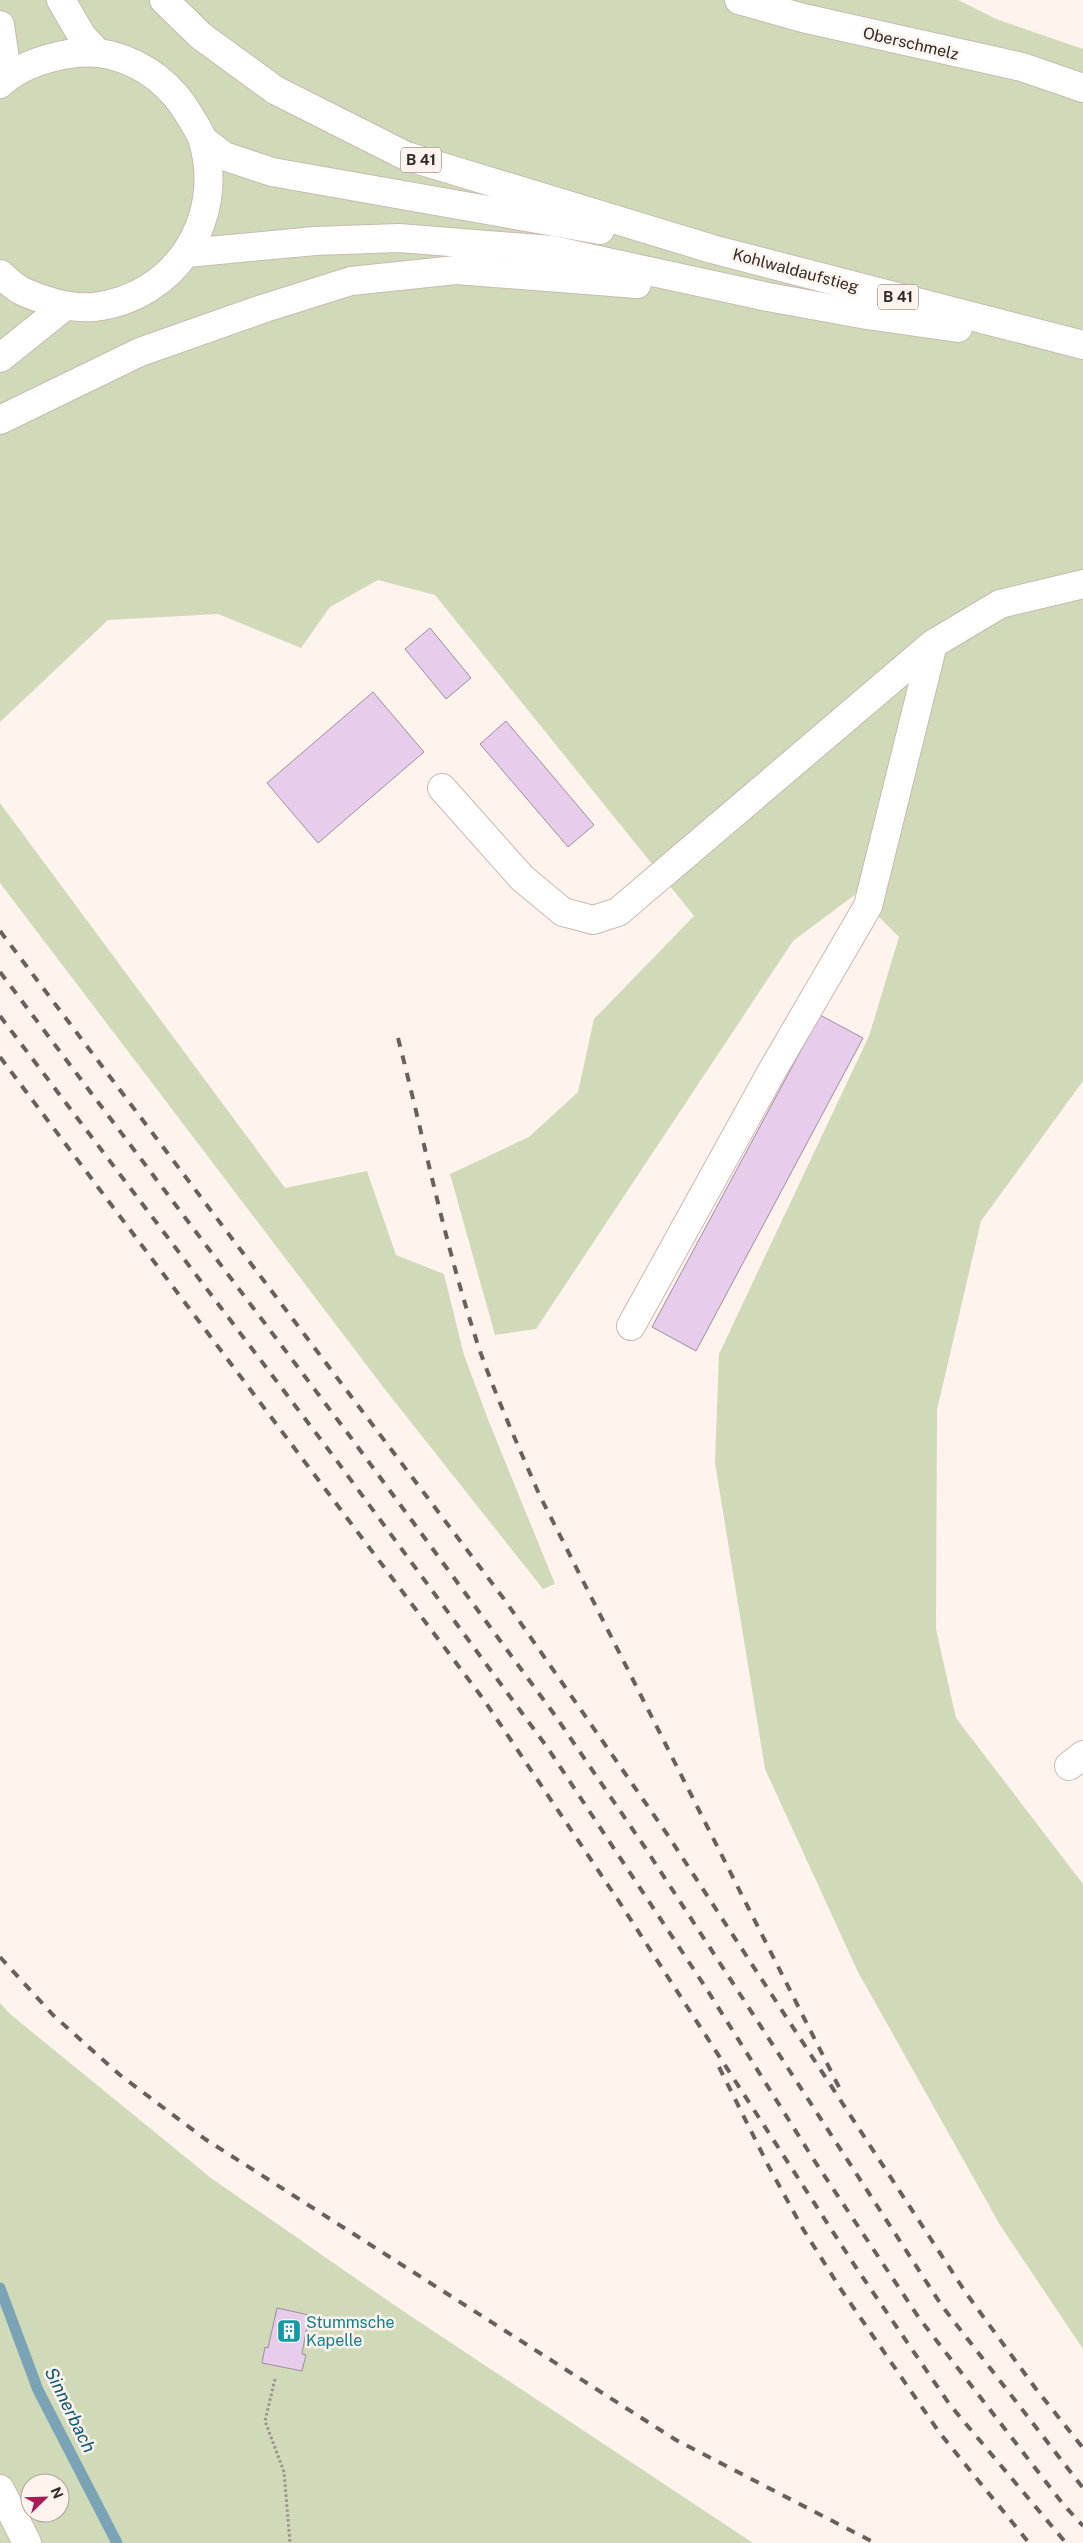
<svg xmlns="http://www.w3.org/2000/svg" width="1083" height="2543" viewBox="0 0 1083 2543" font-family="'Public Sans',sans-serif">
<rect width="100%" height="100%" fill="#fef3ed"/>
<!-- green -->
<g fill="#d0dab9" fill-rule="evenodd">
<path d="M0,0H958L996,19L1083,49V1081L981,1221L937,1410L936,1629L956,1718L1083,1884V2349L1000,2225L858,1972L765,1769L715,1463L719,1354L869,1036L899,937L856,894L793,941L536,1329L495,1335L450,1174L529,1137L578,1092L594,1019L694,916L435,595L378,580L330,607L301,648L218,614L108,620L0,722Z"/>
<path d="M0,803L285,1188L367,1171L396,1255L444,1274L464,1355L489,1422L555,1584L543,1589L387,1392L0,883Z"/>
<path d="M0,2003L10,2014L211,2178L397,2307L753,2543H0ZM30,2483H60V2513H30Z"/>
</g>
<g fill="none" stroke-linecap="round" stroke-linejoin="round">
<!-- stream -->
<path stroke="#7ba3b6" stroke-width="11" d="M0,2288L38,2390L117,2543"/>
</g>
<!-- building -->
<g fill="#e8cceb" stroke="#9b8f9c">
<path d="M430,628L471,678L446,699L405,649Z"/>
<path d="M373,692L424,752L318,843L267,783Z"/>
<path d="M506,721L594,825L568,847L480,744Z"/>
<path d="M820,1015L863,1038L696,1351L652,1327Z"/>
<path d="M277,2308L309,2315L302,2354L306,2355L302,2371L262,2363L265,2347L268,2348Z"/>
</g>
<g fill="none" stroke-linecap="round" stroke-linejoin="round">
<defs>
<g id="minor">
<path d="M739,0L803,18L1022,67L1083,88"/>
<path d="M442,788L522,878L563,912L593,920L618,912L933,644L1000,604L1083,584"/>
<path d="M631,1326L772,1071L868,906L933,644"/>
<path d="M1069,1766L1083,1755"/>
</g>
<g id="major">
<path d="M61,0L82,36L98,53"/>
<path d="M164,0L201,36L275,90L406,156L712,249L1083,345"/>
<path d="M0,25L5,59L2,82"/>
<path d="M0,84C25,60 77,47 110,55C145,64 173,86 191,118C195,125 201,133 203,141C226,219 175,298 94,307C71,309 45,301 24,292C16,289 7,280 0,274"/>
<path d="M203,140L224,156L272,172L600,230"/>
<path d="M187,253L315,241L399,238L552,250L768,297L867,315L958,328"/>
<path d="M0,358L65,306"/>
<path d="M0,420L140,352L265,308L351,281L456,270L637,284"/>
<path d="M0,2489L27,2543"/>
</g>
</defs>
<!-- minor casing -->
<use href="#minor" stroke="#cbb9b0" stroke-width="30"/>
<!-- major casing -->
<use href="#major" stroke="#cbb9b0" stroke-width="30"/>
<!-- path -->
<path stroke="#9c938e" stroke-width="3" stroke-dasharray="2.5 2.5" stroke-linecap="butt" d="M275,2379L265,2421L284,2472L290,2543"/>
<!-- minor -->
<use href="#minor" stroke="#fff" stroke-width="28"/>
<!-- major -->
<use href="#major" stroke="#fff" stroke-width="28"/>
<!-- rail -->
<g stroke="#69605c" stroke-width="4" stroke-dasharray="9 9" stroke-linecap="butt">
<path d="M0,931L504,1599L667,1834L966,2293L1036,2389L1083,2448"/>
<path d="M0,972L349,1435L554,1714L644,1846L942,2306L1083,2488"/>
<path d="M0,1016L334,1457L547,1747L706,1988L812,2157L919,2318L1063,2504L1083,2526"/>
<path d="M398,1038C425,1143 446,1251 481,1354C498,1401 519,1448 539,1494L843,2095"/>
<path d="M0,1057L484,1700L618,1900L855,2266L950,2405L1066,2543"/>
<path d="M0,1957L53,2015L120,2075L205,2139L676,2440L875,2543"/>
<path d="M719,2067L769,2167L803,2229L842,2291L939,2432L1029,2543"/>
</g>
</g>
<!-- icons -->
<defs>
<symbol id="building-square" viewBox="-11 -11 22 22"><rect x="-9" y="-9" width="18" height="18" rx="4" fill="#0f9aa8" stroke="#fef3ed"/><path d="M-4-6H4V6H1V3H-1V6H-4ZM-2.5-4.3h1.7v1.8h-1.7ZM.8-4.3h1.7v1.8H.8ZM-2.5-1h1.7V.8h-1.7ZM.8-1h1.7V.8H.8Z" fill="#fff"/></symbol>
</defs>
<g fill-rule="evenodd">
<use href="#building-square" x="275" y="2317" width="28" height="28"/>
</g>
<g text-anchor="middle" stroke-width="5" stroke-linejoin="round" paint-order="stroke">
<!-- shield labels -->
<g fill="#fef3ed" stroke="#6e6662" stroke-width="1">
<rect x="401" y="147.5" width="40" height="25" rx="4"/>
<rect x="878" y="284.5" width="40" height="25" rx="4"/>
</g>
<g font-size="15" font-weight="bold" fill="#312a26">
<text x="421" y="165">B 41</text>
<text x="898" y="302">B 41</text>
</g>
<!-- street labels -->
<g font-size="16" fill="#312a26" stroke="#fef3ed">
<text transform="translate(911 43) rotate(13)" y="6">Oberschmelz</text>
<text transform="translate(796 270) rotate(15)" y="6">Kohlwaldaufstieg</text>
</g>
<!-- culture labels -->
<g font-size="16" fill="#0d838f" stroke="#fef3ed" text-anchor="start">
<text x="306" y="2328">Stummsche<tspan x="306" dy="18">Kapelle</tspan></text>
</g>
<!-- water labels -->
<g font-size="18" font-style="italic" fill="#0c5975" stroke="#fef3ed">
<text transform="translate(70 2410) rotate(64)" y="6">Sinnerbach</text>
</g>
</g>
<!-- north arrow -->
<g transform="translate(45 2498) rotate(67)"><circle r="24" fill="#fef3ed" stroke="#aca39d"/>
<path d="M0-4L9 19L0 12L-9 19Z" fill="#a91a57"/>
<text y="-8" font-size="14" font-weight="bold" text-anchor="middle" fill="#312a26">N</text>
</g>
</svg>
